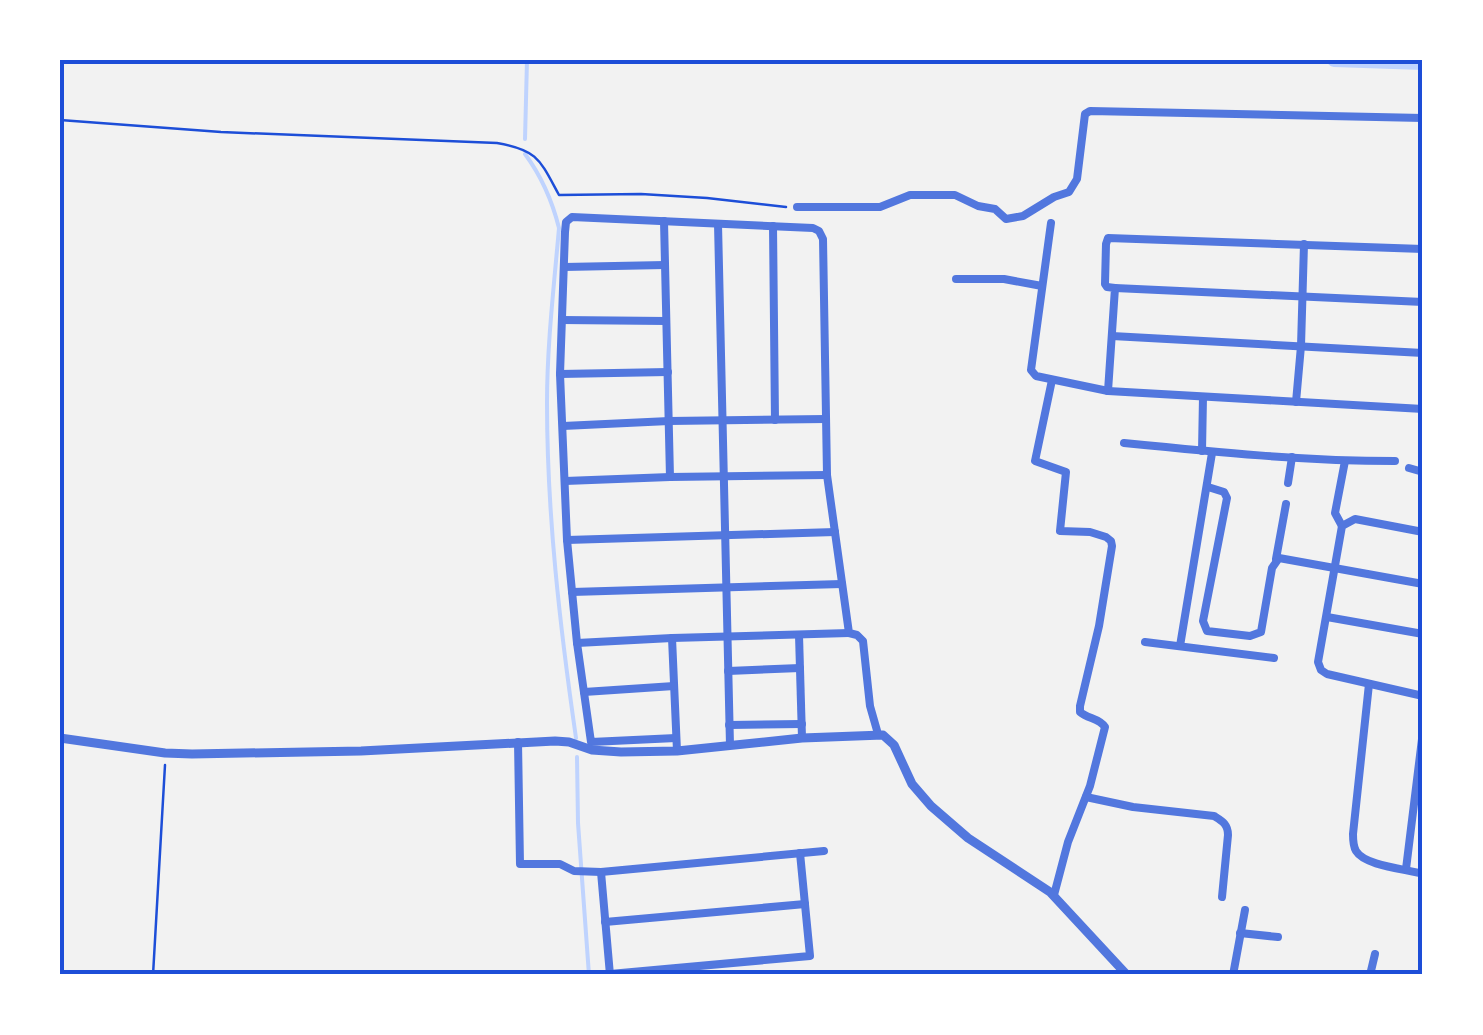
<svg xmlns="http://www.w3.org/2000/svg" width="1483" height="1035" viewBox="0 0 1483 1035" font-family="Arial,sans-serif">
<rect width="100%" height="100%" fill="#f2f2f2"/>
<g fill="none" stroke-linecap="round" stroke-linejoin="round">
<!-- stream -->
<g stroke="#bfd3fe" stroke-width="4">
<path d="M525,139L527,60"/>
<path d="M525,154C542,177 552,200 559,228C554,286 547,345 547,403C547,515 560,627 576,738"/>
<path d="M577,757L578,823L589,975"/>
</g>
<!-- canal -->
<path stroke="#bfd3fe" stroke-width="14" d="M1334,60L1423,63"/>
<!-- path -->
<g stroke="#1d4ed8" stroke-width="2.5">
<path d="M60,120L221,132L497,143C538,150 540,160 559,195L641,194L707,198L786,207"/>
<path d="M153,975L165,765"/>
</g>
<!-- minor -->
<g stroke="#5277de" stroke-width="8">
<path d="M797,207H880L910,195H955L978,206L995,209L1006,219L1023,216L1054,197L1069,192L1077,179L1085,114L1090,111L1423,118"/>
<path d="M664,221L670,477"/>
<path d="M1051,223L1031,370L1036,376L1108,391L1423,409"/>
<path d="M718,224L730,745"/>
<path d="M773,226L775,420"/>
<path d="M564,267L665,265"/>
<path d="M956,279H1004L1042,286"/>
<path d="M1115,288L1423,302"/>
<path d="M562,320L666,321"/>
<path d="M1112,336L1423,353"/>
<path d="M560,374L668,372"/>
<path d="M1052,380L1035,461L1066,472L1060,531L1090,532L1106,537L1111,541L1112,546L1099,626L1080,706V712C1088,719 1099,718 1105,727L1090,786L1068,842L1054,895"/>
<path d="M1108,391L1115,288L1107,287L1105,284L1106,244L1108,238L1423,249"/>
<path d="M1296,402L1301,346L1304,244"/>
<path d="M563,426L669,421L826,419"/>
<path d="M1124,443C1214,452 1305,461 1395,461"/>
<path d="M1202,451L1203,397"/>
<path d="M1409,468L1423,472"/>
<path d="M565,481L670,477L827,475"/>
<path d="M1288,483L1292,457"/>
<path d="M1208,487L1224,492L1227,498L1203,621L1207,631L1250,636L1261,632L1272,568L1279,558L1423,584"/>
<path d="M1342,526L1335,513L1345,461"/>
<path d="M1423,532L1355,519L1342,526L1318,662L1321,670L1327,674L1423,696"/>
<path d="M567,540L835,532"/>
<path d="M1276,559L1286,504"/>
<path d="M572,592L842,584"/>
<path d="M1327,617L1423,634"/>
<path d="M799,635L802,738"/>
<path d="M672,638L677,751"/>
<path d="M1145,642L1274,658"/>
<path d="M577,643L672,638L849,633"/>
<path d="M1180,646L1212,453"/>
<path d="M728,671L800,668"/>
<path d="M1369,684L1353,834C1353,840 1353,846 1356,851C1365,866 1406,869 1423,874"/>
<path d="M584,692L674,686"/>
<path d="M729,725L802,724"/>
<path d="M676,738L591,742L577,643L567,540L560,374L565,232L566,222L572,217L813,228L819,231L823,239L827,475L849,633L857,635L863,641L870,706L878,734"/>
<path d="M518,742L520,864H560L574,871L601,872L824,851"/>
<path d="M1086,797L1133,807L1214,816C1222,821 1228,824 1228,835L1222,897"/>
<path d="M1406,869L1423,731"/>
<path d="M601,872L610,975"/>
<path d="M605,922L805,904"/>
<path d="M1240,933L1278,937"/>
<path d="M610,974L810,956L800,853"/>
<path d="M1233,975L1245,910"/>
<path d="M1370,975L1375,954"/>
</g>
<!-- tertiary -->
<path stroke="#5277de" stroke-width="9" d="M60,738L165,753L192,754L361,751L555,741L569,742L592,750L621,752L677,751L802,738L883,735L894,745L912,784L931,806L968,838L1050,892L1127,975"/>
</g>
<!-- border -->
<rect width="1483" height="1035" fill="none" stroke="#ffffff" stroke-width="125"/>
<rect x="62" y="62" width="1358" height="910" fill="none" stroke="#1d4ed8" stroke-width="4"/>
</svg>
